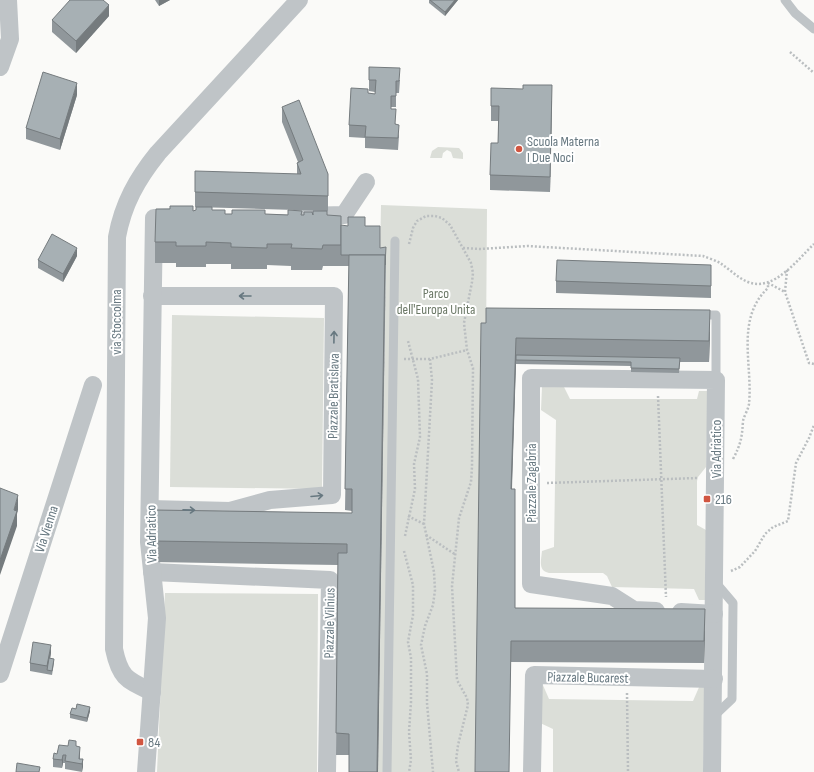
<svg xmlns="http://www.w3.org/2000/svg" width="814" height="772" viewBox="0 0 814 772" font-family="'Sofia Sans Condensed',sans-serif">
<rect width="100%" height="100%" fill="#fafaf8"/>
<!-- green -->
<g fill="#dbded8">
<path d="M438,147L459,148L463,153V159L453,158L451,152L447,150L443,153L442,158H430L432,151Z"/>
<path d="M381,205L487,209L486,345L475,772H378L386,259H380Z"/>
<path d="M172,315L324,318L322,489L170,487Z"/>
<path d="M562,383L570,399H697L699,391H708L706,467L698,477L697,481V525L706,530L705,600H699L694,589L612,587L607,576L603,573H549C538,571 541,561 542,551L554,547L556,420L541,410L542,387L543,385Z"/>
<path d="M165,593L318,594L317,772H157Z"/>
<path d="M542,683L549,699L693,701L700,685L705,686L703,772H553V729L538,722Z"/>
</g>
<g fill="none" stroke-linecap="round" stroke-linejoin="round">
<!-- path -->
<g stroke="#babec0" stroke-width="2.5" stroke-dasharray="2 2" stroke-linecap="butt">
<path d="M790,52L814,73"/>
<path d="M409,244L413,228L417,221L426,216H435L442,218L450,225L471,263L473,273L472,282L464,323L467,350L473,368L472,467L471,482L459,518L452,586L457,680L467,698L468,705L458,745L456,761L459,772"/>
<path d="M463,248L481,249L527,246L703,256C708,258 715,260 720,263C729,269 738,278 748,282C774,292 797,260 814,244"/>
<path d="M787,270L785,292L809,363L814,364"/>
<path d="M404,359H430L467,350"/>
<path d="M430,359L432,380L424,524L434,572L435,590L433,605L425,626L421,645L427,674V703L433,772"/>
<path d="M658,396L666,597"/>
<path d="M733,459C741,444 742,437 743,421C744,416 748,410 749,404C753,365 735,319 768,288V283L785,292"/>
<path d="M547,483L698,478"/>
<path d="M408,516L424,524"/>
<path d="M426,535L456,555"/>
<path d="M405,536L415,489L414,464L420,437L418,379L408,341"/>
<path d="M404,551L413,585V615L408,642L411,658V702L409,732L411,760L409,772"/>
<path d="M731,571L740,567L755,551L765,534L773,527L788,521L796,463L809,438L814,425"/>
<path d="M627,693L628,772"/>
</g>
<!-- lane -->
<g stroke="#bfc4c7" stroke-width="9">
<path d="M785,0L795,13L814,29"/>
<path d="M698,315H716V380"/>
<path d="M713,717L732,699L733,603L716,583"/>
<path d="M387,772L395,241"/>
</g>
<!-- street -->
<g stroke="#bfc4c7" stroke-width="18">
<path d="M0,67L10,39L8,0"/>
<path d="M303,216L344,215L366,182"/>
<path d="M150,509L230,511L270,500L332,495L334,296H152"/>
<path d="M152,572L330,580L327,772"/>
<path d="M656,611L634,610L612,596L531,584V378L716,380L712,772"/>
<path d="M681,612L714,614"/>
<path d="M0,674L93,385"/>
<path d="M152,692C127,680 120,678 114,649L117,237C123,204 137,179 158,153L299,0"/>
<path d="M146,772L157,618L149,542L154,218L179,217"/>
<path d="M532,772L534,675L714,679"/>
</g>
</g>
<!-- wall -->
<g fill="#90979b">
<path d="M155,0H170L159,6Z"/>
<path d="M429,0H458L445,16L429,3Z"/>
<path d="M109,16L76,53L52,32V20Z"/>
<path d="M369,80H400L399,93H396V107H391V109L399,136L398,150L365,148V138L349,137V125L368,93L375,94V92L369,91Z"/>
<path d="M491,88L552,101L550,192L490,190V175L498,143V121H491Z"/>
<path d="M77,95L60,150L26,139V128Z"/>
<path d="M282,107L328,174V211H327V215L341,226H365L380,248L386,259L378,772H349V755H336L338,565L154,562L155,510L352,513V511L345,510L349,266H323L322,270H291V266L267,265V269H231V264H206V267H176V263H155V242L193,211L212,210L225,214L313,215L327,211L195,207V192L297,174V163L298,162L282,122Z"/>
<path d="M77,256L63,282L38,268V260Z"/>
<path d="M711,277V298L556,293V281Z"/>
<path d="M481,323L710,332L709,362H680L679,373L631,372V366L516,364L512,489L515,608L705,631L704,663L511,662Z"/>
<path d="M51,653L50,658L54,663L52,675L30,671V663Z"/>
<path d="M90,711L87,722L70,718V714Z"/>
<path d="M68,746L76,747L80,755V759H83L82,772L65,769V763H63L62,768L53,767V759Z"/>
</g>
<!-- shaded-wall -->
<g fill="#757b7e">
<path d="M159,0H170L159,6Z"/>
<path d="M455,0H458L445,16V12Z"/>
<path d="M109,5V16L76,53V41Z"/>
<path d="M77,83V95L60,150V139Z"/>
<path d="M552,85V101L550,192V177Z"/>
<path d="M386,247L378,772H377Z"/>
<path d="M77,248V256L63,282V274Z"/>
<path d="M710,310V332L709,362V341Z"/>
<path d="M516,338V360L511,510V489Z"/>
<path d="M18,495V510L17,514V526L0,575V560L14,510Z"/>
<path d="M705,609V631L704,663V641Z"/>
<path d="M51,645V653L48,670H47V666Z"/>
<path d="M90,707V711L87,722V718Z"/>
<path d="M80,747V755L79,764V759Z"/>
<path d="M63,755V763L62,768V760Z"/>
<path d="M83,759V767L82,772V764Z"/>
</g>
<!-- building -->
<g fill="#a7b0b4" stroke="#757b7e">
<path d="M70,0H103L109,5L76,41L52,20Z"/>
<path d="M430,0H455L445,12Z"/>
<path d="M369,67L400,68L399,81H396V96H391V109H396L395,124L399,125L398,138L365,137L366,126L349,125L351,88L368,89V93L375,94L376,80H369Z"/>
<path d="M43,72L77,83L60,139L26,128Z"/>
<path d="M523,85H552L550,177L490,175L491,143H498L499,106H491V88L523,89Z"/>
<path d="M299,100L328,174V196L195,192V171L301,174L297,163L303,160L282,107Z"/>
<path d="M170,206H193V211L196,210V207H212V210H225V214H232V210H265V214L288,215V210L302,211L301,215H304V212H312L313,215V211H327V215L341,216V245H323L322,249L291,248L292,244H267V248L231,247V243L206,242V246H176V242H155L156,209H170Z"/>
<path d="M348,217H365V226H380V248L386,247L385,265V255H341V225L348,226Z"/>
<path d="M52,234L77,248L63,274L38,260Z"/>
<path d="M349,255H385L377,772H349V734L336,733L338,553H347V544L154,541L155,510L352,513V489H345Z"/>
<path d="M557,260L711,265V286L556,281Z"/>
<path d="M486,308L710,310L709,341L516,338L511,489H515V608L705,609L704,641H511L509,772H475L481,323H486Z"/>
<path d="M516,355L680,358L679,369L631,368V362L516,360Z"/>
<path d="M0,488L18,495L14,510L17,511L0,560Z"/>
<path d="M33,642L51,645L47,666L30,663Z"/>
<path d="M49,658L54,659L52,671L47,670Z"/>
<path d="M77,704L90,707L87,718L70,714L72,708L76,709Z"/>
<path d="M69,740L76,741V746L80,747L79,759H83L82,764L65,761L66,755H63L62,760L53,759L54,753L57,754L59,745L68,746Z"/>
<path d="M17,763L40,767L39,772H16Z"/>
</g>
<!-- one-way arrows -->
<defs><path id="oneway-shaft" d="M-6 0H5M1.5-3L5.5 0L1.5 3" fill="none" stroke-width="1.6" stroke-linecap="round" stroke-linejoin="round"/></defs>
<g stroke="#677880">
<use href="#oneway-shaft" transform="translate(245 296) rotate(-180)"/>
<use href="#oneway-shaft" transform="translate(334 337) rotate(-89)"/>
<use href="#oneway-shaft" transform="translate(317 496) rotate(-5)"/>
<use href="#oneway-shaft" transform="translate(189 510) rotate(1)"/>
</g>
<!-- markers -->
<g fill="#d15641" stroke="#fff" stroke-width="1.5">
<circle cx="519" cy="149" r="4"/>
<rect x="703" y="495" width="8" height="8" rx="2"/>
<rect x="136" y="738" width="8" height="8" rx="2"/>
</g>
<g text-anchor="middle" stroke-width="4" stroke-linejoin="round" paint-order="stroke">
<!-- poi labels -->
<g font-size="14" fill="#677880" stroke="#fff" text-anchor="start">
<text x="527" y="146">Scuola Materna<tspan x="527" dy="16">I Due Noci</tspan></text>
<text x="715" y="504">216</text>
<text x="148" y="747">84</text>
</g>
<!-- park labels -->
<g font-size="14" fill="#6b7866" stroke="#fff">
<text x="436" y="298">Parco<tspan x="436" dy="16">dell'Europa Unita</tspan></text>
</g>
<!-- street labels -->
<g font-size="14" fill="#677880" stroke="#fff">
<text transform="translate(116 322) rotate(-90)" y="5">via Stoccolma</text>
<text transform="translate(333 396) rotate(-89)" y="5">Piazzale Bratislava</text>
<text transform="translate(716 449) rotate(-90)" y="5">Via Adriatico</text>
<text transform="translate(531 483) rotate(-90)" y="5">Piazzale Zagabria</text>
<text transform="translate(46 529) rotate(-72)" y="5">Via Vienna</text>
<text transform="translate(151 534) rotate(-91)" y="5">Via Adriatico</text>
<text transform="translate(329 623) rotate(-89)" y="5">Piazzale Vilnius</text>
<text transform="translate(588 677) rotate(1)" y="5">Piazzale Bucarest</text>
</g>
</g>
</svg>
